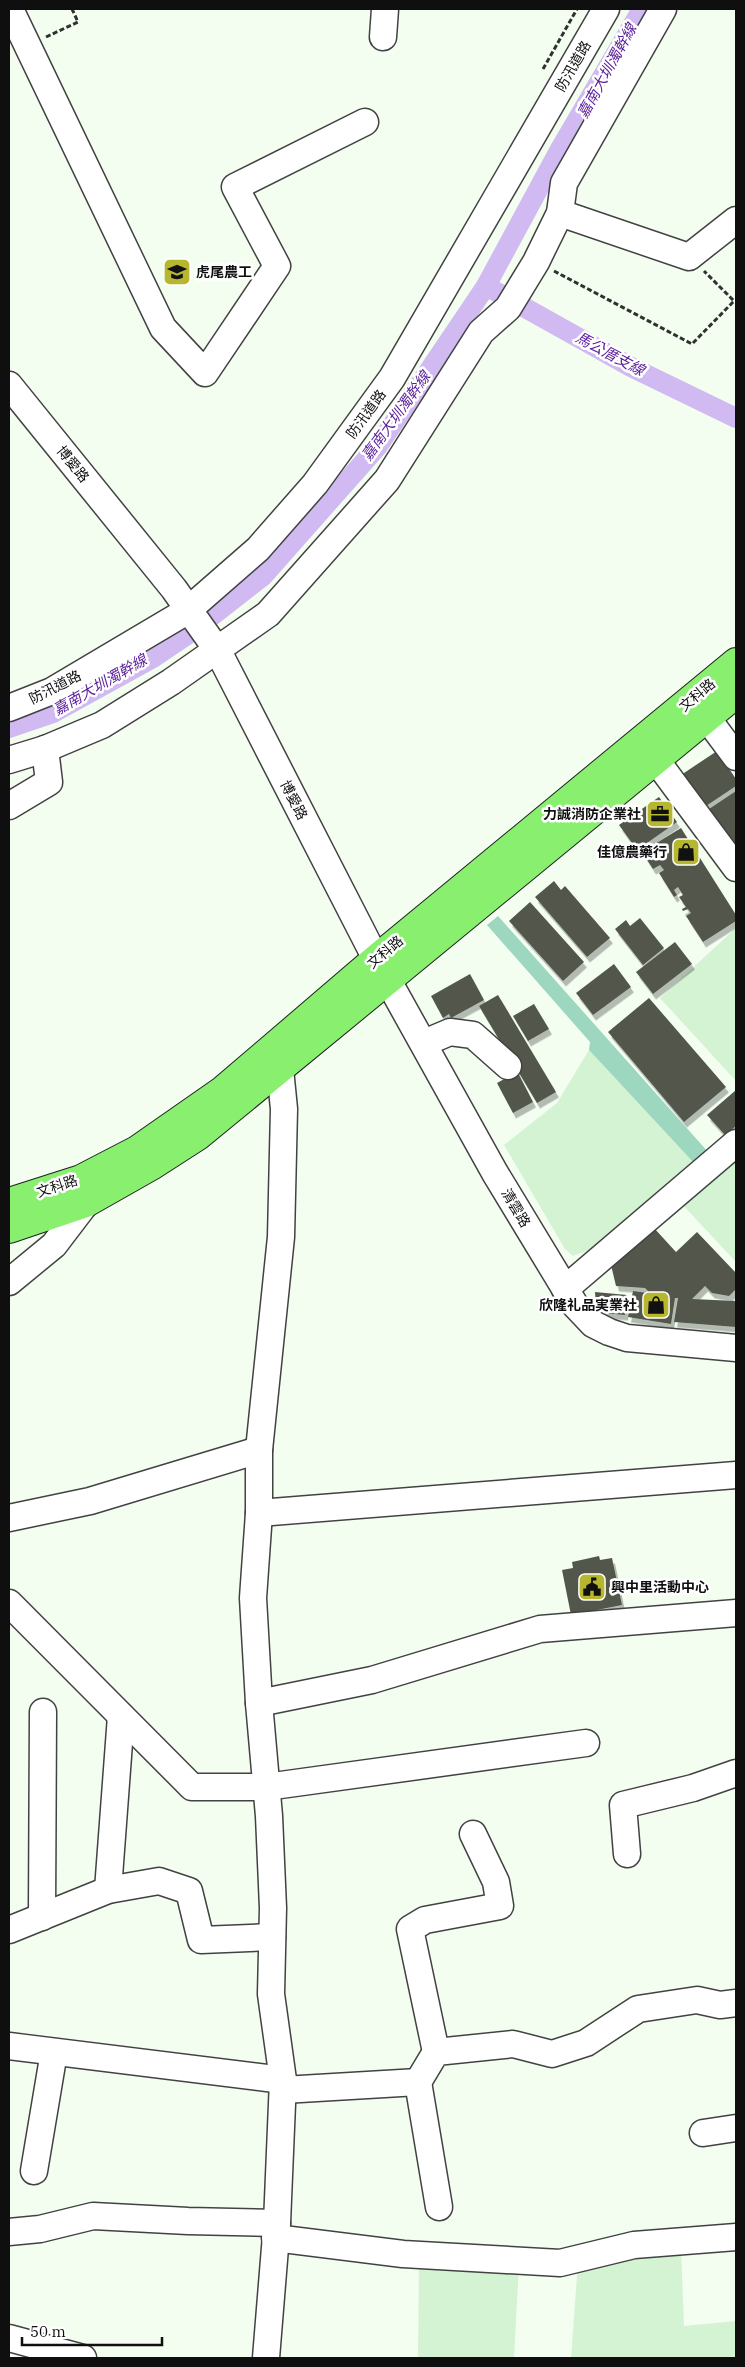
<svg xmlns="http://www.w3.org/2000/svg" width="745" height="2367" viewBox="0 0 745 2367" font-family="'IBM Plex Serif','Noto Sans TC',serif">
<defs>
<filter id="shadow"><feDropShadow dx="3" dy="5.5" stdDeviation="0" flood-color="#0004"/></filter>
</defs>
<rect width="100%" height="100%" fill="#f3fef1"/>
<!-- farmland -->
<g fill="#d4f3d2">
<path d="M736,928V1081L660,998Z"/>
<path d="M589,1050L694,1163L592,1249L573,1256L565,1249L504,1145L557,1103Z"/>
<path d="M736,1155V1262L680,1202Z"/>
<path d="M681,2247L684,2326L736,2321V2358H571L578,2263Z"/>
<path d="M419,2257L519,2265L514,2358H418Z"/>
</g>
<!-- forest -->
<path fill="#9dd7bf" d="M498,916L709,1153L694,1163L589,1050L590,1042L487,925Z"/>
<g fill="none" stroke-linecap="round" stroke-linejoin="round">
<!-- canal -->
<g stroke="#d1b9f2" stroke-width="20">
<path d="M486,286L631,367L736,418"/>
<path d="M9,728L53,713L153,658L190,633L263,576L378,446L486,286L560,149L642,9"/>
</g>
</g>
<!-- building -->
<g fill="#52574c" filter="url(#shadow)">
<path d="M717,751L736,779V786L703,808L681,775Z"/>
<path d="M736,791V856L706,811Z"/>
<path d="M659,797L677,822L637,850L619,825Z"/>
<path d="M681,828L736,915V921L703,942L686,916L691,913L688,909L683,911L682,909L686,907L679,897L683,895L678,887L674,890L677,895L674,897L659,873L664,870L660,865L653,869L642,852Z"/>
<path d="M554,881L561,890L565,886L610,938L587,957L535,897Z"/>
<path d="M530,902L584,962L563,981L509,921Z"/>
<path d="M640,918L664,948L643,965L615,929L626,920L630,926Z"/>
<path d="M675,942L692,964L653,994L636,972Z"/>
<path d="M614,964L631,987L593,1015L576,993Z"/>
<path d="M470,974L484,1000L451,1018L449,1014L443,1018L431,996Z"/>
<path d="M498,995L556,1092L537,1103L479,1006Z"/>
<path d="M649,998L726,1087L684,1122L608,1032Z"/>
<path d="M534,1004L549,1029L528,1041L513,1016Z"/>
<path d="M516,1069L533,1102L513,1113L497,1083L512,1075Z"/>
<path d="M736,1090V1126L725,1135L707,1115Z"/>
<path d="M654,1228L676,1252L697,1232L736,1273V1289L729,1296L712,1293L705,1286L692,1299L736,1301V1327L674,1322L678,1298H675L671,1324L628,1317L633,1291L663,1295L650,1293L645,1288L616,1286L611,1265Z"/>
<path d="M595,1292L627,1295L625,1315L603,1313L596,1305Z"/>
<path d="M599,1556L600,1560L612,1558L622,1605L571,1615L562,1570L573,1568L572,1562Z"/>
</g>
<g fill="none" stroke-linecap="round" stroke-linejoin="round">
<defs>
<g id="minor">
<path d="M10,9L163,328L205,373L277,266L235,187L365,122"/>
<path d="M383,37L385,9"/>
<path d="M560,213L689,257L736,220"/>
<path d="M9,385L174,589L218,651L376,959L495,1173L575,1305L593,1324L609,1332L627,1338L736,1348"/>
<path d="M9,708L52,691L187,611L258,549L315,484L392,378L606,9"/>
<path d="M707,718L736,757"/>
<path d="M9,760L45,749L102,725L171,682L268,614L387,480L481,332L508,308L536,262L560,213L564,183L663,9"/>
<path d="M656,760L736,868"/>
<path d="M9,806L49,782L45,749"/>
<path d="M424,1043L450,1032L473,1035L508,1066"/>
<path d="M9,1282L54,1245L86,1203L84,1193"/>
<path d="M565,1289L736,1143"/>
<path d="M259,1513L736,1475"/>
<path d="M9,1518L90,1501L259,1450"/>
<path d="M9,1603L192,1787H266L586,1743"/>
<path d="M259,1703L372,1680L540,1629L736,1613"/>
<path d="M627,1854L623,1805L693,1788L736,1773"/>
<path d="M108,1890L121,1716"/>
<path d="M42,1917L43,1712"/>
<path d="M9,1930L108,1890L159,1881L189,1891L201,1940L272,1937"/>
<path d="M9,2046L283,2080"/>
<path d="M436,2052L410,1929L425,1920L500,1906L496,1882L473,1834"/>
<path d="M418,2082L439,2207"/>
<path d="M283,2090L418,2082L436,2052L513,2044L552,2054L586,2043L638,2009L697,2000L720,2005L736,2003"/>
<path d="M703,2133L736,2128"/>
<path d="M34,2171L54,2052"/>
<path d="M9,2232L40,2229L93,2216L188,2221L277,2223"/>
<path d="M275,2238L403,2254L560,2263L634,2245L736,2237"/>
<path d="M9,2338L83,2358"/>
<path d="M266,2358L277,2223L283,2080L271,1994L273,1908L269,1816L259,1703L253,1598L259,1513V1450L281,1237L284,1109L278,1049"/>
</g>
<g id="major">
<path d="M9,1202L81,1179L137,1150L223,1090L376,959L736,662"/>
<path d="M9,1229L86,1203L153,1165L198,1136L736,694"/>
</g>
</defs>
<!-- minor casing -->
<use href="#minor" stroke="#424242" stroke-width="29"/>
<!-- major casing -->
<use href="#major" stroke="#202020" stroke-width="30"/>
<!-- path -->
<g stroke="#313131" stroke-width="3" stroke-dasharray="5 2.5" stroke-linecap="butt">
<path d="M46,37L78,22L72,9"/>
<path d="M543,69L577,9"/>
<path d="M554,271L692,344L734,301L704,271"/>
</g>
<!-- minor -->
<use href="#minor" stroke="#fff" stroke-width="26"/>
<!-- major -->
<use href="#major" stroke="#89f06f" stroke-width="28"/>
</g>
<!-- icons -->
<defs>
<symbol id="school-square" viewBox="-11 -11 22 22"><rect x="-9" y="-9" width="18" height="18" rx="4" fill="#b7b62f" stroke="#fff"/><path d="M0-5L7-2L0 1L-7-2ZM-4 1L0 2.5L4 1V4Q0 6-4 4Z" fill="#111"/></symbol>
<symbol id="office-square" viewBox="-11 -11 22 22"><rect x="-9" y="-9" width="18" height="18" rx="4" fill="#b7b62f" stroke="#fff"/><path d="M-6-3h4V-5.5h4V-3h4V5H-6ZM-1-4.5V-3h2v-1.5ZM-6 0V1H6V0Z" fill="#111"/></symbol>
<symbol id="shop-square" viewBox="-11 -11 22 22"><rect x="-9" y="-9" width="18" height="18" rx="4" fill="#b7b62f" stroke="#fff"/><path d="M-5-2.5h2.3a2.7 3.5 0 0 1 5.4 0H5L5.5 6h-11ZM-1.5-2.5h3a1.5 2.3 0 0 0-3 0Z" fill="#111"/></symbol>
<symbol id="civic-square" viewBox="-11 -11 22 22"><rect x="-9" y="-9" width="18" height="18" rx="4" fill="#b7b62f" stroke="#fff"/><path d="M-.6-6.5H3V-4.5H.6V-3L4-1V1h2V6H-6V1h2V-1L-.6-3ZM-1.2 2.5V6h2.4V2.5Z" fill="#111"/></symbol>
</defs>
<g fill-rule="evenodd">
<use href="#school-square" x="161" y="256" width="32" height="32"/>
<use href="#office-square" x="644" y="798" width="32" height="32"/>
<use href="#shop-square" x="670" y="836" width="32" height="32"/>
<use href="#shop-square" x="640" y="1289" width="32" height="32"/>
<use href="#civic-square" x="576" y="1571" width="32" height="32"/>
</g>
<g text-anchor="middle" stroke-width="5" stroke-linejoin="round" paint-order="stroke">
<!-- street labels -->
<g font-size="14" fill="#0f0f0f" stroke="#fff">
<text transform="translate(573 66) rotate(-60)" y="5">防汛道路</text>
<text transform="translate(366 414) rotate(-54)" y="5">防汛道路</text>
<text transform="translate(73 464) rotate(51)" y="5">博愛路</text>
<text transform="translate(55 687) rotate(-27)" y="5">防汛道路</text>
<text transform="translate(697 695) rotate(-40)" y="5">文科路</text>
<text transform="translate(294 800) rotate(63)" y="5">博愛路</text>
<text transform="translate(385 952) rotate(-40)" y="5">文科路</text>
<text transform="translate(57 1186) rotate(-18)" y="5">文科路</text>
<text transform="translate(516 1208) rotate(59)" y="5">清雲路</text>
</g>
<!-- poi labels -->
<g font-size="14" font-weight="bold" fill="#0f0f0f" stroke="#fff" text-anchor="end">
<text x="196" y="277" text-anchor="start">虎尾農工</text>
<text x="641" y="819">力誠消防企業社</text>
<text x="667" y="857">佳億農藥行</text>
<text x="637" y="1310">欣隆礼品実業社</text>
<text x="611" y="1592" text-anchor="start">興中里活動中心</text>
</g>
<!-- water labels -->
<g font-size="15" font-style="italic" fill="#5a1f99" stroke="#fff">
<text transform="translate(607 71) rotate(-61)" y="5">嘉南大圳濁幹線</text>
<text transform="translate(610 354) rotate(28)" y="5">馬公厝支線</text>
<text transform="translate(396 416) rotate(-54)" y="5">嘉南大圳濁幹線</text>
<text transform="translate(100 685) rotate(-30)" y="5">嘉南大圳濁幹線</text>
</g>
</g>
<!-- border -->
<rect width="745" height="2367" fill="none" stroke="#0f0f0f" stroke-width="20"/>
<!-- scale -->
<path d="M22 2337v8h140v-8" fill="none" stroke="#0f0f0f" stroke-width="2.5"/>
<text x="30" y="2337" font-size="15" fill="#0f0f0f" stroke="#ffffff" stroke-width="4" paint-order="stroke">50 m</text>
</svg>
